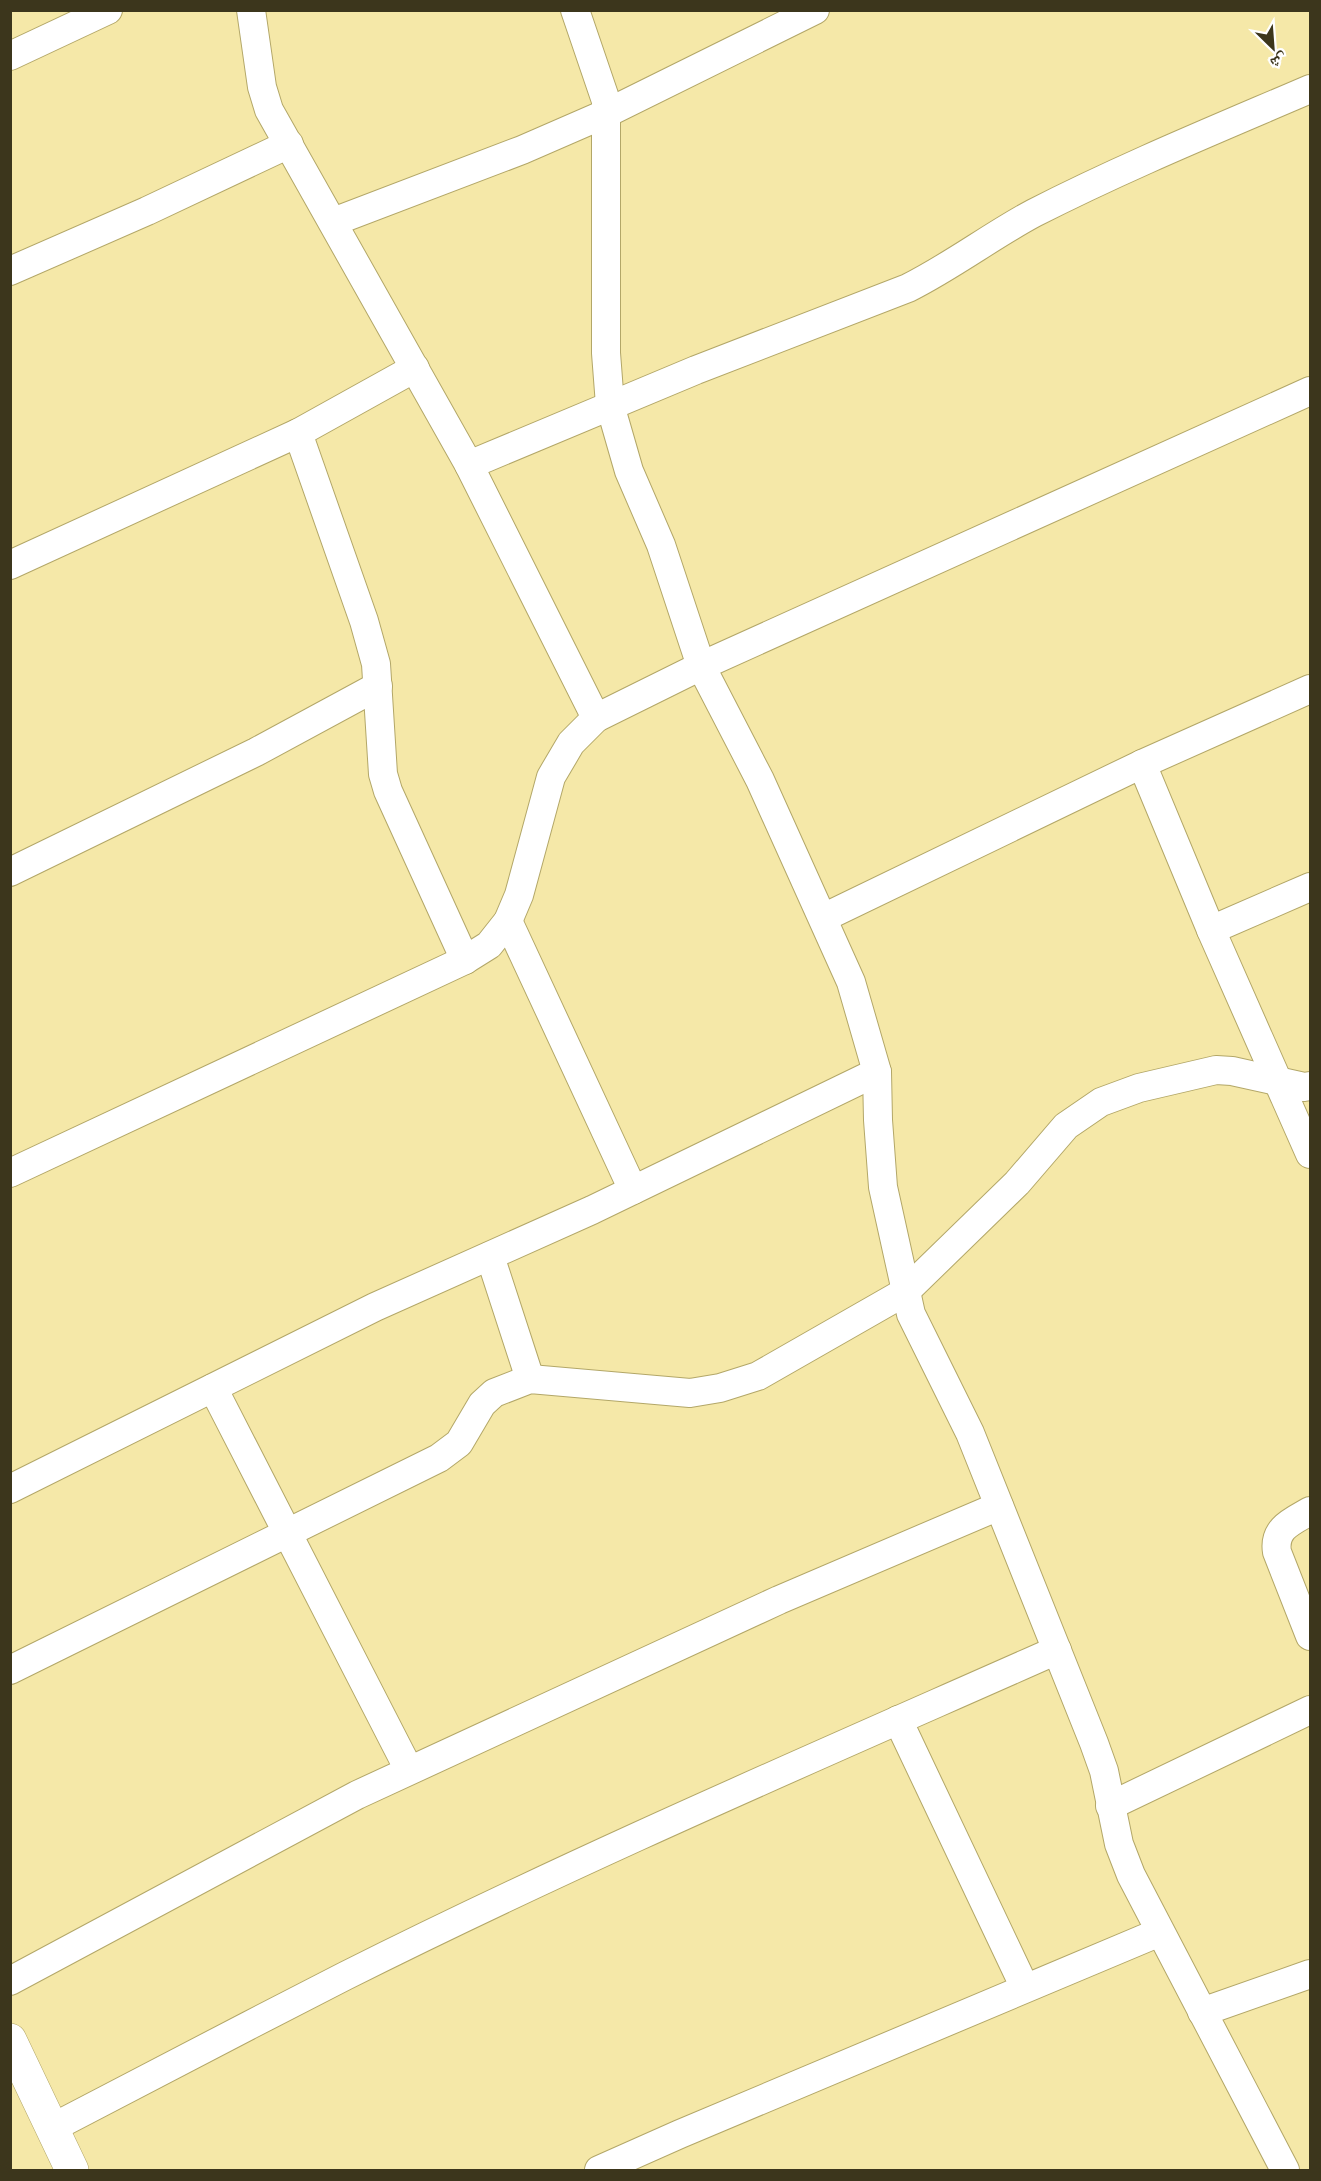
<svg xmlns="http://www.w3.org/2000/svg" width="1321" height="2181" viewBox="0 0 1321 2181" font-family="'Nunito Sans','Noto Naskh Arabic',sans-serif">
<rect width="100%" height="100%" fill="#f5e8a8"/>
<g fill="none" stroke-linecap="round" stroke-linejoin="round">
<defs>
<g id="minor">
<path d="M251,10L262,87L269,110L469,465L596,718"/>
<path d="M575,10L606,101V353L610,405L629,471L661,545L701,666L760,780L851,982L877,1072L878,1120L883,1187L911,1314L970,1433L1094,1743L1104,1771L1119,1844L1131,1875L1285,2170"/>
<path d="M10,56L108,10"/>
<path d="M333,222L522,150L607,113L815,10"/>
<path d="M10,271L147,211L289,144"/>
<path d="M298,433L364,621L376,664L383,774L388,791L465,960"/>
<path d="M469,465L696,370L908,288C952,266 991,236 1034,213C1124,167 1217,129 1310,89"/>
<path d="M10,565L298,433L415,368"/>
<path d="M1142,764L1211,930L1310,1154"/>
<path d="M10,872L256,752L378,686"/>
<path d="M823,918L1142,764L1310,689"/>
<path d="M508,921L633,1190"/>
<path d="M1211,930L1310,887"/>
<path d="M10,1173L465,960L489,945L508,921L519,895L551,777L571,743L596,718L701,666L1310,391"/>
<path d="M490,1256L530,1379"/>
<path d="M213,1388L409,1770"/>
<path d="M10,1489L375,1307L592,1210L877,1072"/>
<path d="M1310,1511C1293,1521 1273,1528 1277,1552L1310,1636"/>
<path d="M10,1670L439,1458L459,1443L482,1404L494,1393L530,1379L690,1393L720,1388L758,1376L905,1292L1017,1183L1066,1126L1101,1102L1139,1088L1216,1070L1232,1071L1304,1087L1310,1086"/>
<path d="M898,1720L1025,1988"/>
<path d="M1110,1806L1310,1710"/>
<path d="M10,1981L357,1795L779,1600L999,1506"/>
<path d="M1202,2012L1310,1974"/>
<path d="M52,2128C150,2077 247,2026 345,1976C578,1859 818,1756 1057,1650"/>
<path d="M599,2170L680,2134L1160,1932"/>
</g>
<path id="tertiary" d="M10,2040L72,2170"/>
</defs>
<!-- minor casing -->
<use href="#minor" stroke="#b3a768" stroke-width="30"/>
<!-- tertiary casing -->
<use href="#tertiary" stroke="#b3a768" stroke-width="34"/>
<!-- minor -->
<use href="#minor" stroke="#fff" stroke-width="28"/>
<!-- tertiary -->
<use href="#tertiary" stroke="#fff" stroke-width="33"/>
</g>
<!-- border -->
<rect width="1321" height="2181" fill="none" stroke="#3c361c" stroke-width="24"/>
<!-- north arrow -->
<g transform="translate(1273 48) rotate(155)" stroke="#ffffff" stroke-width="4.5" paint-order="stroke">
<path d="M0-4.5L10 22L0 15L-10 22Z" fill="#3c361c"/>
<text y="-9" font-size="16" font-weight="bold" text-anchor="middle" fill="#3c361c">ش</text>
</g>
</svg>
